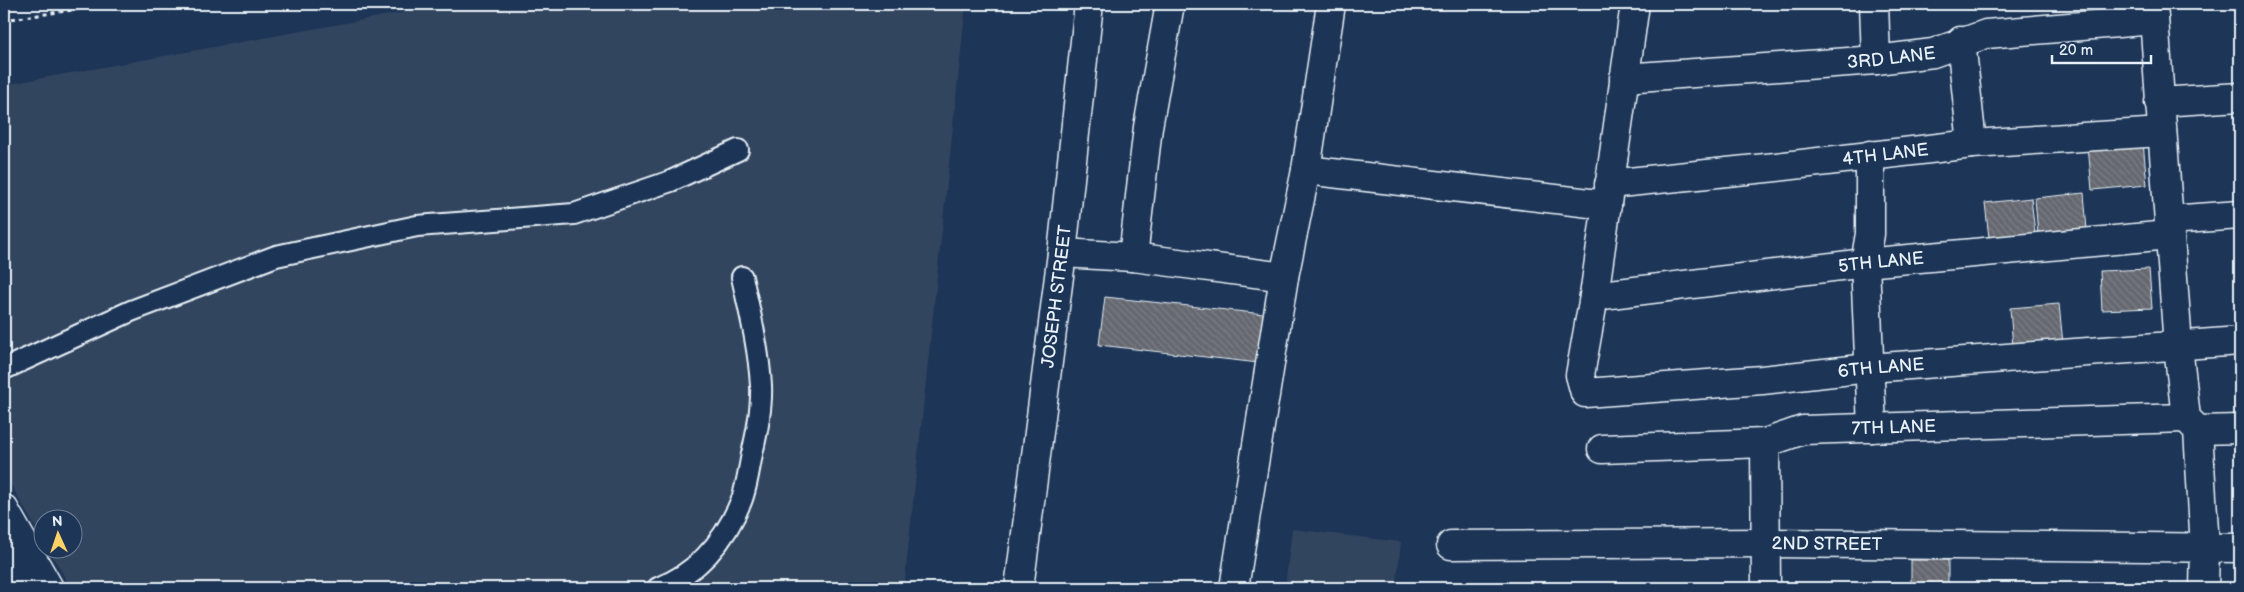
<svg xmlns="http://www.w3.org/2000/svg" width="2244" height="592" viewBox="0 0 2244 592" font-family="'Balsamiq Sans',sans-serif">
<defs>
<pattern id="building-back-hatch" width="6" height="6" patternUnits="userSpaceOnUse" patternTransform="scale(1.25)"><rect width="6" height="6" fill="#65686f"/><path d="M-1 5l2 2M0 0l6 6M5-1l2 2" fill="none" stroke="#7b7e84"/></pattern>
</defs>
<rect width="100%" height="100%" fill="#1d3557"/>
<filter id="ink" filterUnits="userSpaceOnUse"><feTurbulence type="fractalNoise" baseFrequency=".02" numOctaves="2"/><feDisplacementMap in="SourceGraphic" scale="10" xChannelSelector="R" yChannelSelector="G"/><feConvolveMatrix kernelMatrix="1 2 1 2 8 2 1 2 1" color-interpolation-filters="sRGB"/></filter>
<g filter="url(#ink)">
<!-- built -->
<g fill="#33445e">
<path d="M450,4H966L904,588H71L49,550H72V520H42V539L4,473V85Z"/>
<path d="M1292,529L1401,542L1396,588H1285Z"/>
</g>
<!-- building -->
<g fill="url(#building-back-hatch)" stroke="#e8f1f8">
<path d="M2143,142L2147,185L2092,190L2088,146Z"/>
<path d="M2084,193L2087,230L2038,235L2035,198Z"/>
<path d="M2031,198L2035,233L1989,238L1985,203Z"/>
<path d="M2149,269L2152,308L2102,310L2100,271Z"/>
<path d="M1105,297L1264,314L1259,363L1099,345Z"/>
<path d="M2059,304L2063,344L2013,348L2010,308Z"/>
<rect x="1911" y="560" width="37" height="28"/>
<path d="M1981,585L2012,587V588H1981Z"/>
</g>
<g fill="none" stroke-linecap="round" stroke-linejoin="round">
<defs>
<g id="service">
<path d="M4,369L131,311L276,256L417,226L574,214L671,181L738,150"/>
<path d="M658,588C699,572 726,539 742,499C747,485 749,469 752,454C757,433 762,408 761,386C759,349 750,313 742,277"/>
</g>
<g id="minor">
<path id="s1" d="M1635,4L1594,296L1580,375L1585,393L1762,380L1869,368L2240,341"/>
<path d="M1874,4L1876,60"/>
<path d="M2153,4L2178,346L2186,418L2198,430L2205,548L2204,588"/>
<path d="M1961,41L1972,144"/>
<path id="s2" d="M1624,78L1876,60L1933,53L1986,34L2154,20"/>
<path d="M2159,102L2240,97"/>
<path d="M1870,155V234L1865,263L1872,428"/>
<path d="M1306,170L1607,205"/>
<path id="s3" d="M1609,184L1776,167L1972,144L2162,132"/>
<path d="M2169,220L2240,215"/>
<path d="M1062,253L1133,257L1284,277"/>
<path d="M1133,257L1148,127L1170,4"/>
<path id="s4" d="M1594,296L1865,263L2169,235"/>
<path d="M2198,430L2240,429"/>
<path d="M1765,443L1766,588"/>
<path id="s5" d="M1602,449L1765,443L1803,430L2186,418"/>
<path id="s6" d="M1451,545L1766,543L2240,548"/>
<path id="s7" d="M1019,588L1062,253L1089,4"/>
<path d="M1234,588L1284,277L1306,170L1331,4"/>
</g>
<g id="secondary">
<path d="M4,509L49,588"/>
<path d="M4,559L20,588"/>
</g>
</defs>
<!-- service casing -->
<use href="#service" stroke="#e8f1f8" stroke-width="24"/>
<!-- minor casing -->
<use href="#minor" stroke="#e8f1f8" stroke-width="31"/>
<!-- secondary casing -->
<use href="#secondary" stroke="#e8f1f8" stroke-width="31"/>
<!-- path -->
<path stroke="#e8f1f8" stroke-width="3" stroke-dasharray="4 4" stroke-linecap="butt" d="M4,20L114,4"/>
<!-- service -->
<use href="#service" stroke="#1d3557" stroke-width="20"/>
<!-- minor -->
<use href="#minor" stroke="#1d3557" stroke-width="28"/>
<!-- secondary -->
<use href="#secondary" stroke="#1d3557" stroke-width="28"/>
</g>
</g>
<g text-anchor="middle" stroke-width="4.5" stroke-linejoin="round" paint-order="stroke">
<!-- street labels -->
<g font-size="18" fill="#e8f1f8" stroke="#1d3557">
<text dy="6" stroke="none"><textPath href="#s2" startOffset="268">3RD LANE</textPath></text>
<text dy="6" stroke="none"><textPath href="#s3" startOffset="278">4TH LANE</textPath></text>
<text dy="6" stroke="none"><textPath href="#s4" startOffset="289">5TH LANE</textPath></text>
<text dy="6" stroke="none"><textPath href="#s7" startOffset="294">JOSEPH STREET</textPath></text>
<text dy="6" stroke="none"><textPath href="#s1" startOffset="691">6TH LANE</textPath></text>
<text dy="6" stroke="none"><textPath href="#s5" startOffset="294">7TH LANE</textPath></text>
<text dy="6" stroke="none"><textPath href="#s6" startOffset="376">2ND STREET</textPath></text>
</g>
</g>
<!-- margin -->
<rect width="2244" height="592" fill="none" stroke="#1d3557" stroke-width="20"/>
<rect x="10" y="10" width="2224" height="572" fill="none" stroke="#e8f1f8" stroke-width="2" filter="url(#ink)"/>
<!-- north arrow -->
<g transform="translate(58 534) rotate(357)"><circle r="24" fill="#1d3557" stroke="#6e8097"/>
<path d="M0-4L9 19L0 12L-9 19Z" fill="#ffd166"/>
<text y="-8" font-size="14" font-weight="bold" text-anchor="middle" fill="#e8f1f8">N</text>
</g>
<!-- scale -->
<path d="M2052 55v8h99v-8" fill="none" stroke="#e8f1f8" stroke-width="2.5"/>
<text x="2059" y="55" font-size="15" fill="#e8f1f8" stroke="#1d3557" stroke-width="4" paint-order="stroke">20 m</text>
</svg>
